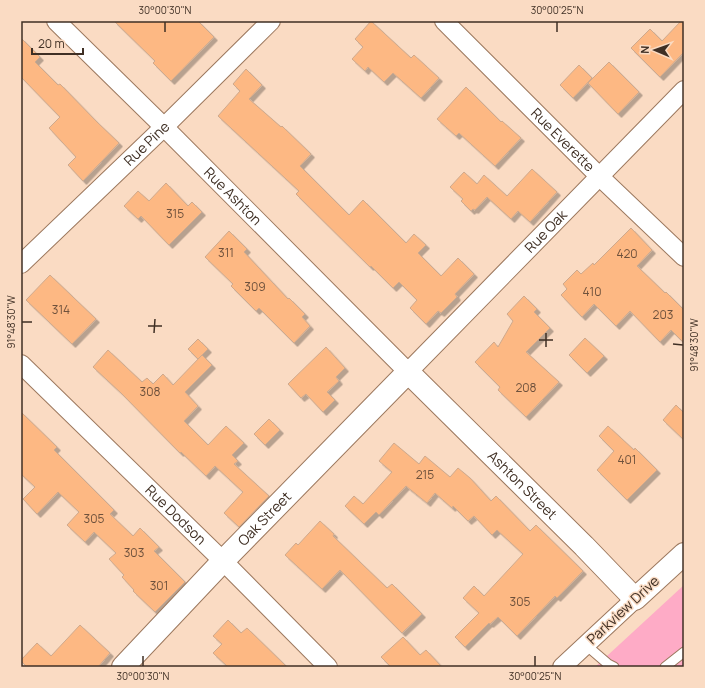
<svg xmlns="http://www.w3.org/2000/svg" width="705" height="688" viewBox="0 0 705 688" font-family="Manrope,sans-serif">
<defs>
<filter id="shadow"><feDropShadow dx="3.5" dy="3.5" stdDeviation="0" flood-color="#0004"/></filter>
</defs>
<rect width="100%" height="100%" fill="#fadbc3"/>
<!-- green -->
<path fill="#feabc6" d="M684,585V667H595Z"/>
<!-- building -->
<g fill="#fdb883" stroke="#cea98d" filter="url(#shadow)">
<path d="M114,21H198L214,37L171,81L153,63L155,61Z"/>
<path d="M371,21L411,58L414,55L439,78L421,98L393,73L384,82L368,67L365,71L352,59L363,47L355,39Z"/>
<path d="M681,21H684V52L660,77L631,48L650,29L662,41Z"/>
<path d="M21,38L40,57L35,62L58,85L60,84L97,122L119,143L83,181L68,165L76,157L49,128L60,117L21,77Z"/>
<path d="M609,62L639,92L618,114L588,83Z"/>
<path d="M579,65L592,78L573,98L560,85Z"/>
<path d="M246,69L262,85L249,99L281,127L282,126L311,154L300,166L349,215L363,200L406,243L414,234L426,245L418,253L441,276L458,258L474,274L455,294L457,297L441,313L438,311L426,324L410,308L417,300L399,282L393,288L371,266L370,267L296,194L299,191L218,116L240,91L233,84Z"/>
<path d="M466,87L501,122L502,121L521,138L495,166L459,133L456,136L437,119Z"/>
<path d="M532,169L557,192L530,222L518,211L511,219L487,197L475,210L473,209L471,211L461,201L463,199L450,187L464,172L477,184L484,175L507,196Z"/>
<path d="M166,183L188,206L192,202L202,212L169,245L141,216L138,219L124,206L138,191L149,201Z"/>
<path d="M631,228L652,250L637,266L665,293L666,292L684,310V343L671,330L660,342L630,311L616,326L594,304L582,317L561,295L567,289L563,284L577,270L581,274L593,263L594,265Z"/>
<path d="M229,231L247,249L244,252L288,299L289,298L305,314L302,317L310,326L294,343L259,308L256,311L231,286L233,284L205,257Z"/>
<path d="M50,275L96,319L72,344L26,300Z"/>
<path d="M524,296L537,309L534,312L550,328L526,352L559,382L526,417L498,390L500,387L475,362L494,342L498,347L513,321L507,314Z"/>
<path d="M585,338L604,356L587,373L569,355Z"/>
<path d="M198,339L208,349L198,359L188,349Z"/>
<path d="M326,347L345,368L336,377L339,381L327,392L335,400L323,412L306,394L301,398L288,384Z"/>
<path d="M108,350L142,382L147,378L153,384L163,374L173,385L202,355L212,365L185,392L198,406L184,421L208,445L226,426L244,443L232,455L238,461L234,464L269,496L239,527L224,513L243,492L215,466L206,476L181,452L180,453L121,393L93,367Z"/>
<path d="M676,405L684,413V440L663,420Z"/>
<path d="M21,412L57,447L54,450L114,510L110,514L133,536L140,528L159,547L154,551L185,582L155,612L133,591L134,590L122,577L124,575L109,559L116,553L94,532L85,542L67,525L79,512L58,492L37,514L23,499L35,487L21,474Z"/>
<path d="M269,419L280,430L265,445L254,434Z"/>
<path d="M608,426L634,450L635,448L657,470L627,500L597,470L614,451L599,436Z"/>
<path d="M394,443L419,464L425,456L450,477L458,468L470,478L491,501L496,496L530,531L536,525L583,571L557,598L555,596L517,636L498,617L490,624L489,623L465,647L455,637L479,613L463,598L474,586L484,596L523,554L497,530L492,535L474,516L468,521L453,506L452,508L435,493L427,503L406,486L379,515L376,512L364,524L345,506L354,496L363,504L392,472L379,461Z"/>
<path d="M320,521L334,534L333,536L387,588L392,584L422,614L402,633L340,570L322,589L285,555L296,543L298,545Z"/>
<path d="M228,620L241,633L247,628L287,667H228L213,653L222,644L213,636Z"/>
<path d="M80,625L110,653L98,667H27L21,661V660L37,643L51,656Z"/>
<path d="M403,637L420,655L426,650L442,667H391L381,657Z"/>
</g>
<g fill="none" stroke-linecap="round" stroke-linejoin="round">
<defs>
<g id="service">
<path d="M586,645L608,664L614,667"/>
<path d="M665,667L684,652"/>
</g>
<g id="minor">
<path id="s1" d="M56,21L164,127L408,372L684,90"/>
<path id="s2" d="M444,21L600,177L684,257"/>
<path id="s3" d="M21,264L164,127L271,21"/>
<path id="s4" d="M21,364L223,561L328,667"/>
<path d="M562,667L635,599"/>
</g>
<g id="secondary">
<path id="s5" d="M123,667L223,561L408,372L584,546L635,599L684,554"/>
</g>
</defs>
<!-- service casing -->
<use href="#service" stroke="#9c785e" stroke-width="11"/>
<!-- minor casing -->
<use href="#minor" stroke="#9c785e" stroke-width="20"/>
<!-- secondary casing -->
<use href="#secondary" stroke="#9c785e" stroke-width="24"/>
<!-- service -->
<use href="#service" stroke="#fff" stroke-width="9"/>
<!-- minor -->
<use href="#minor" stroke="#fff" stroke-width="18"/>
<!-- secondary -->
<use href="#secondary" stroke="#fff" stroke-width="22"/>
</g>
<!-- ticks -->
<path fill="none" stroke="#3f2f24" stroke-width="1.5" d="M165,32V22M557,32V22M22,322H32M148,326H162M154,333L155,319M539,340H553M673,344L683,345M546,347V333M143,666V656M535,666V656"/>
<g text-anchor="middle" stroke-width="3" stroke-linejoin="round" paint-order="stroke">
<!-- number labels -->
<g font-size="12" fill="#6e513c">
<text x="175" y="218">315</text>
<text x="226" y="257">311</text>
<text x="627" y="258">420</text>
<text x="255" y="291">309</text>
<text x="592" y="296">410</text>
<text x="61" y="314">314</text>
<text x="663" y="319">203</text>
<text x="526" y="392">208</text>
<text x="150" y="396">308</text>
<text x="627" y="464">401</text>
<text x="425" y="479">215</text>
<text x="94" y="523">305</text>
<text x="134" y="557">303</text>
<text x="159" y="590">301</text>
<text x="520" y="606">305</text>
</g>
<!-- street labels -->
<g font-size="14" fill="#3f2f24" stroke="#fadbc3">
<text dy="5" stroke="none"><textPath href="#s2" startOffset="168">Rue Everette</textPath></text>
<text dy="5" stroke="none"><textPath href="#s3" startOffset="174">Rue Pine</textPath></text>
<text dy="5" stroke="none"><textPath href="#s1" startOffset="249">Rue Ashton</textPath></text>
<text dy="5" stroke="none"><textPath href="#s1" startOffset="694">Rue Oak</textPath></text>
<text dy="5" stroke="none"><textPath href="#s5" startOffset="571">Ashton Street</textPath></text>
<text dy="5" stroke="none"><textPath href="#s4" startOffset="216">Rue Dodson</textPath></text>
<text dy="5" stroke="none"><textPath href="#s5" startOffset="205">Oak Street</textPath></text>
<text transform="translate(623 610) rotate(-43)" y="5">Parkview Drive</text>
</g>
</g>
<!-- border -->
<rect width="705" height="688" fill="none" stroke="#fadbc3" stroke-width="44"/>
<!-- north arrow -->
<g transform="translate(655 50) rotate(272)" stroke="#fadbc3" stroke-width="3" paint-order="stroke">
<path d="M0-3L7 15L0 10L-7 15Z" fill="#3f2f24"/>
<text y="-6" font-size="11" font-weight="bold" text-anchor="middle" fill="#3f2f24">N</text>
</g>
<!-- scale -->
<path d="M32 48v6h51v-6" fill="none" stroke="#3f2f24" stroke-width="2"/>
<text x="38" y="48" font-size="12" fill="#3f2f24" stroke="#fadbc3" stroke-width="3" paint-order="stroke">20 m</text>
<rect x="22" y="22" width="661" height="644" fill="none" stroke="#3f2f24" stroke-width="1.5"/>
<g font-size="10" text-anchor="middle" fill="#3f2f24">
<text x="165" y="14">30°00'30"N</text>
<text x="557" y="14">30°00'25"N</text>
<text transform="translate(11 322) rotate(-90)" y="4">91°48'30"W</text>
<text transform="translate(694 345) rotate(-90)" y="4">91°48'30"W</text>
<text x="143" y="680">30°00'30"N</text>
<text x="535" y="680">30°00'25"N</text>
</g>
</svg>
